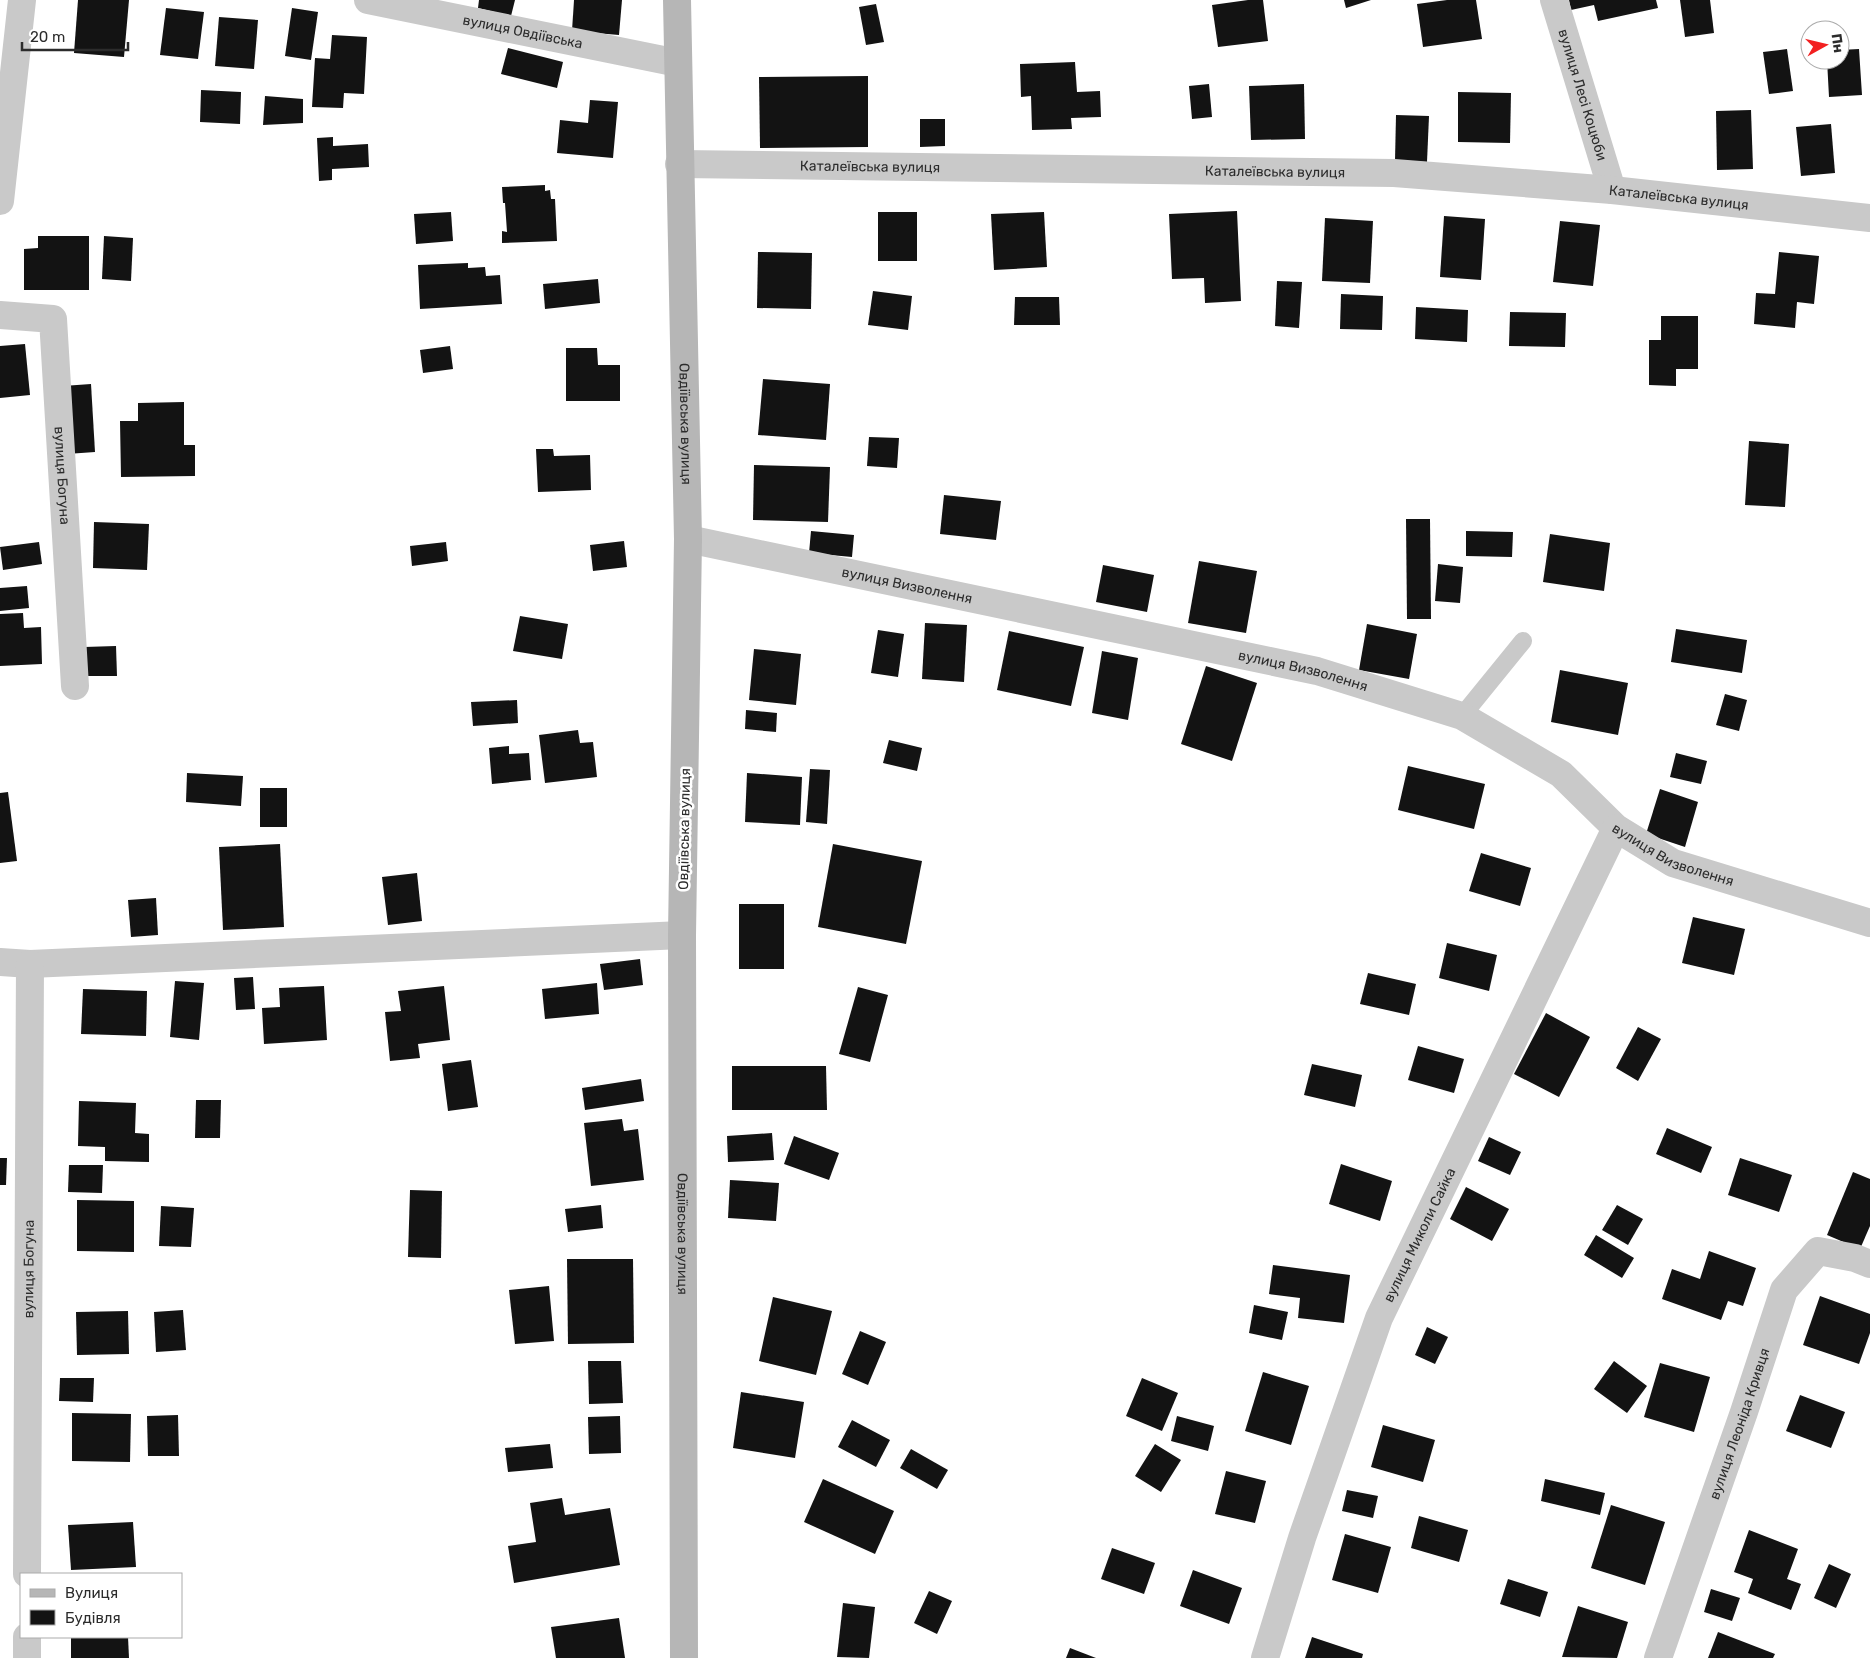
<svg xmlns="http://www.w3.org/2000/svg" width="1870" height="1658" viewBox="0 0 1870 1658" font-family="Rubik,sans-serif">
<rect width="100%" height="100%" fill="#fff"/>
<!-- building -->
<g fill="#131313">
<path d="M78,0H129L124,57L74,53Z"/>
<path d="M479,0H515L511,16L478,8Z"/>
<path d="M574,0H622L619,35L572,31Z"/>
<path d="M1248,0H1263L1268,41L1218,47L1212,5Z"/>
<path d="M1344,0H1371L1346,8Z"/>
<path d="M1447,0H1476L1482,39L1423,47L1417,4Z"/>
<path d="M1569,0H1656L1658,8L1598,21L1594,5L1571,10Z"/>
<path d="M1680,0H1710L1714,33L1685,37Z"/>
<path d="M876,4L884,42L866,45L859,7Z"/>
<path d="M166,8L204,12L198,59L160,55Z"/>
<path d="M292,8L318,12L311,60L285,56Z"/>
<path d="M219,17L258,20L254,69L215,66Z"/>
<path d="M332,35L367,37L364,94L344,93L343,108L312,107L315,58L330,59Z"/>
<path d="M508,48L563,62L557,88L501,74Z"/>
<path d="M1787,49L1793,91L1769,94L1763,52Z"/>
<path d="M1859,49L1862,95L1829,97L1827,60H1840V50Z"/>
<path d="M1075,62L1077,92L1100,91L1101,117L1071,118L1072,129L1032,130L1031,96L1021,97L1020,64Z"/>
<path d="M868,76V147L760,148L759,77Z"/>
<path d="M1209,84L1212,117L1192,119L1189,86Z"/>
<path d="M1304,84L1305,139L1251,140L1249,86Z"/>
<path d="M201,90L241,92L240,124L200,122Z"/>
<path d="M1458,92L1511,93L1510,143L1458,142Z"/>
<path d="M265,96L303,99V123L263,125Z"/>
<path d="M590,100L618,102L613,158L557,153L560,120L588,123Z"/>
<path d="M1751,110L1753,169L1717,170L1716,111Z"/>
<path d="M1396,115L1429,116L1427,162L1395,161Z"/>
<path d="M920,119H945V146L920,147Z"/>
<path d="M1831,124L1835,173L1801,176L1796,127Z"/>
<path d="M333,137V146L368,144L369,167L332,169V180L319,181L317,138Z"/>
<path d="M545,185V191L550,190L551,199H555L557,241L502,243V231L507,232L505,203H503L502,187Z"/>
<path d="M1237,211L1241,301L1205,303L1204,278L1172,279L1169,214Z"/>
<path d="M451,212L453,241L416,244L414,214Z"/>
<rect x="878" y="212" width="39" height="49"/>
<path d="M1044,212L1047,267L994,270L991,214Z"/>
<path d="M1444,216L1485,219L1481,280L1440,277Z"/>
<path d="M1325,218L1373,221L1370,283L1322,281Z"/>
<path d="M1560,221L1600,225L1593,286L1553,282Z"/>
<path d="M38,236H89V290H24V249L38,248Z"/>
<path d="M104,236L133,238L131,281L102,279Z"/>
<path d="M758,252L812,253L811,309L757,308Z"/>
<path d="M1779,252L1819,256L1814,304L1797,302L1795,328L1754,324L1756,293L1775,294Z"/>
<path d="M468,263V268L485,267L486,276L500,275L502,304L420,309L418,265Z"/>
<path d="M598,279L600,303L545,309L543,284Z"/>
<path d="M1277,281L1302,282L1299,328L1275,326Z"/>
<path d="M873,291L912,296L908,330L868,325Z"/>
<path d="M1341,294L1383,296L1382,330L1340,329Z"/>
<path d="M1015,297H1059L1060,325H1014Z"/>
<path d="M1416,307L1468,310L1467,342L1415,339Z"/>
<path d="M1510,312L1566,313L1565,347L1509,346Z"/>
<path d="M1661,316H1698V369H1676V386L1649,385V340H1661Z"/>
<path d="M25,344L30,395L0,398V346Z"/>
<path d="M450,346L453,369L423,373L420,350Z"/>
<path d="M566,348H597L598,365H620V401H566Z"/>
<path d="M763,379L830,384L826,440L758,435Z"/>
<path d="M91,384L95,452L67,454L63,386Z"/>
<path d="M184,402V445H195V476L121,477L120,421H138V403Z"/>
<path d="M869,437L899,438L897,468L867,466Z"/>
<path d="M1749,441L1789,444L1785,507L1745,505Z"/>
<path d="M536,449H553L554,456L590,455L591,490L538,492Z"/>
<path d="M754,465L830,467L828,522L753,520Z"/>
<path d="M944,495L1001,501L996,540L940,534Z"/>
<path d="M1406,519H1430L1431,619H1407Z"/>
<path d="M94,522L149,524L147,570L93,568Z"/>
<path d="M811,531L854,535L852,557L809,553Z"/>
<path d="M1466,531L1513,532L1512,557L1466,556Z"/>
<path d="M1550,534L1610,543L1604,591L1543,582Z"/>
<path d="M624,541L627,567L593,571L590,545Z"/>
<path d="M39,542L42,564L3,570L0,547Z"/>
<path d="M446,542L448,561L412,566L410,546Z"/>
<path d="M1199,561L1257,571L1246,633L1188,623Z"/>
<path d="M1438,564L1463,567L1460,603L1435,601Z"/>
<path d="M1103,565L1154,575L1147,612L1096,602Z"/>
<path d="M27,586L29,608L0,611V588Z"/>
<path d="M23,613L24,628L41,627L42,664L0,666V614Z"/>
<path d="M520,616L568,624L562,659L513,651Z"/>
<path d="M925,623L967,625L964,682L922,679Z"/>
<path d="M1367,624L1417,634L1409,679L1359,670Z"/>
<path d="M1676,629L1747,640L1742,673L1671,662Z"/>
<path d="M878,630L904,634L898,677L871,673Z"/>
<path d="M1009,631L1084,647L1071,706L997,690Z"/>
<path d="M116,646L117,676H85L84,647Z"/>
<path d="M754,649L801,654L796,705L749,700Z"/>
<path d="M1102,651L1138,658L1128,720L1092,713Z"/>
<path d="M1206,666L1257,683L1232,761L1181,744Z"/>
<path d="M1560,670L1628,683L1618,735L1551,722Z"/>
<path d="M1725,694L1747,700L1739,731L1716,725Z"/>
<path d="M517,700L518,723L473,726L471,702Z"/>
<path d="M746,710L777,713L776,732L745,729Z"/>
<path d="M578,730L580,743L593,742L597,777L545,783L539,735Z"/>
<path d="M889,740L922,748L917,771L883,763Z"/>
<path d="M509,746V754L529,753L531,780L492,784L489,748Z"/>
<path d="M1676,753L1707,761L1701,784L1670,777Z"/>
<path d="M1408,766L1485,784L1474,829L1398,810Z"/>
<path d="M810,769L830,770L827,824L806,822Z"/>
<path d="M187,773L243,776L241,806L186,802Z"/>
<path d="M747,773L802,777L800,825L745,822Z"/>
<rect x="260" y="788" width="27" height="39"/>
<path d="M1660,789L1698,802L1685,847L1646,834Z"/>
<path d="M8,792L17,861L0,863V793Z"/>
<path d="M280,844L284,927L223,930L219,847Z"/>
<path d="M833,844L922,861L906,944L818,927Z"/>
<path d="M1481,853L1531,868L1520,906L1469,891Z"/>
<path d="M417,873L422,921L388,925L382,877Z"/>
<path d="M156,898L158,935L131,937L128,900Z"/>
<rect x="739" y="904" width="45" height="65"/>
<path d="M1693,917L1745,929L1734,975L1682,963Z"/>
<path d="M1447,943L1497,955L1489,991L1439,978Z"/>
<path d="M640,959L643,985L604,990L600,964Z"/>
<path d="M1368,973L1416,984L1409,1015L1360,1004Z"/>
<path d="M253,977L255,1009L236,1010L234,978Z"/>
<path d="M175,981L204,983L199,1040L170,1037Z"/>
<path d="M597,983L599,1014L545,1019L542,989Z"/>
<path d="M324,986L327,1040L264,1044L262,1008L280,1007L279,988Z"/>
<path d="M444,986L450,1040L418,1044L420,1058L390,1061L385,1012L401,1011L398,991Z"/>
<path d="M858,987L888,995L870,1062L839,1054Z"/>
<path d="M83,989L147,991L146,1036L81,1034Z"/>
<path d="M1546,1013L1590,1037L1559,1097L1514,1074Z"/>
<path d="M1638,1027L1661,1039L1638,1081L1616,1068Z"/>
<path d="M1418,1046L1464,1059L1454,1093L1408,1080Z"/>
<path d="M471,1060L478,1107L448,1111L442,1064Z"/>
<path d="M1312,1064L1362,1075L1355,1107L1304,1095Z"/>
<path d="M732,1066H826L827,1110H732Z"/>
<path d="M641,1079L644,1101L585,1110L582,1088Z"/>
<path d="M196,1100H221L220,1138H195Z"/>
<path d="M79,1101L136,1103L135,1133L149,1134V1162L105,1161V1147L78,1146Z"/>
<path d="M622,1119L624,1131L638,1129L644,1180L591,1186L584,1123Z"/>
<path d="M1667,1128L1712,1147L1701,1173L1656,1154Z"/>
<path d="M772,1133L774,1160L728,1162L727,1136Z"/>
<path d="M794,1136L839,1153L829,1180L784,1164Z"/>
<path d="M1489,1137L1521,1152L1510,1175L1478,1161Z"/>
<path d="M0,1158H7L6,1185H0Z"/>
<path d="M1740,1158L1792,1175L1779,1212L1728,1195Z"/>
<path d="M1341,1164L1392,1181L1380,1221L1329,1204Z"/>
<path d="M69,1165H103L102,1193L68,1192Z"/>
<path d="M1853,1172L1870,1179V1226L1860,1249L1827,1235Z"/>
<path d="M730,1180L779,1183L776,1221L728,1218Z"/>
<path d="M1466,1187L1509,1209L1492,1241L1450,1219Z"/>
<path d="M410,1190L442,1191L441,1258L408,1257Z"/>
<path d="M77,1200L134,1201V1252L77,1251Z"/>
<path d="M601,1205L603,1228L568,1232L565,1209Z"/>
<path d="M1617,1205L1643,1219L1628,1245L1602,1230Z"/>
<path d="M161,1206L194,1208L191,1247L159,1246Z"/>
<path d="M1596,1235L1634,1258L1622,1278L1584,1255Z"/>
<path d="M1709,1251L1756,1268L1743,1306L1728,1301L1721,1320L1662,1299L1672,1269L1700,1279Z"/>
<path d="M567,1259H633L634,1343L568,1344Z"/>
<path d="M1273,1265L1350,1275L1344,1323L1298,1318L1300,1298L1269,1294Z"/>
<path d="M549,1286L554,1341L515,1344L509,1290Z"/>
<path d="M1820,1296L1870,1314V1333L1859,1364L1803,1345Z"/>
<path d="M773,1297L832,1311L816,1375L759,1361Z"/>
<path d="M1254,1305L1288,1312L1282,1340L1249,1333Z"/>
<path d="M183,1310L186,1350L156,1352L154,1312Z"/>
<path d="M128,1311L129,1354L77,1355L76,1312Z"/>
<path d="M1427,1327L1448,1337L1435,1364L1415,1355Z"/>
<path d="M860,1331L886,1342L868,1385L842,1374Z"/>
<path d="M588,1361H621L623,1403L589,1404Z"/>
<path d="M1614,1361L1647,1386L1627,1413L1594,1389Z"/>
<path d="M1660,1363L1710,1377L1694,1432L1644,1417Z"/>
<path d="M1263,1372L1309,1386L1291,1445L1245,1431Z"/>
<path d="M60,1378H94L93,1402L59,1401Z"/>
<path d="M1142,1378L1178,1393L1162,1431L1126,1416Z"/>
<path d="M741,1392L804,1402L795,1458L733,1448Z"/>
<path d="M1800,1395L1845,1412L1831,1448L1786,1431Z"/>
<path d="M72,1413L131,1414L130,1462L72,1461Z"/>
<path d="M178,1415L179,1456H148L147,1416Z"/>
<path d="M620,1416L621,1453L589,1454L588,1417Z"/>
<path d="M1177,1416L1214,1426L1208,1451L1171,1441Z"/>
<path d="M852,1420L890,1440L876,1467L838,1447Z"/>
<path d="M1383,1425L1435,1440L1423,1482L1371,1467Z"/>
<path d="M550,1444L553,1468L508,1472L505,1448Z"/>
<path d="M1155,1444L1181,1460L1161,1492L1135,1476Z"/>
<path d="M911,1449L948,1470L937,1489L900,1468Z"/>
<path d="M1226,1471L1266,1481L1255,1523L1215,1514Z"/>
<path d="M823,1479L894,1511L875,1554L804,1522Z"/>
<path d="M1545,1479L1605,1493L1600,1515L1541,1501Z"/>
<path d="M1347,1490L1378,1496L1373,1518L1342,1511Z"/>
<path d="M562,1498L565,1515L610,1508L620,1565L514,1583L508,1546L536,1542L530,1503Z"/>
<path d="M1611,1505L1665,1522L1645,1585L1591,1568Z"/>
<path d="M1419,1516L1468,1530L1459,1562L1411,1548Z"/>
<path d="M133,1522L136,1567L71,1570L68,1525Z"/>
<path d="M1749,1530L1798,1549L1787,1579L1801,1584L1791,1610L1748,1593L1753,1579L1734,1572Z"/>
<path d="M1345,1534L1391,1547L1378,1593L1332,1580Z"/>
<path d="M1112,1548L1155,1563L1144,1594L1101,1579Z"/>
<path d="M1829,1564L1851,1574L1836,1608L1814,1598Z"/>
<path d="M1193,1570L1242,1588L1229,1624L1180,1606Z"/>
<path d="M1508,1579L1548,1592L1540,1617L1500,1604Z"/>
<path d="M1711,1589L1740,1598L1732,1621L1704,1612Z"/>
<path d="M929,1591L952,1601L937,1634L914,1623Z"/>
<path d="M843,1603L875,1607L869,1658L837,1657Z"/>
<path d="M1578,1606L1628,1622L1617,1658L1562,1657Z"/>
<path d="M619,1618L625,1658H556L551,1627Z"/>
<path d="M1718,1632L1775,1654L1773,1658H1708Z"/>
<path d="M71,1637H128L129,1658H71Z"/>
<path d="M1312,1637L1363,1654L1362,1658H1305Z"/>
<path d="M1070,1648L1096,1658H1066Z"/>
</g>
<g fill="none" stroke-linecap="round" stroke-linejoin="round">
<!-- service -->
<path stroke="#c9c9c9" stroke-width="18" d="M1462,716L1523,641"/>
<!-- minor -->
<g stroke="#c9c9c9" stroke-width="28">
<path id="s1" d="M368,0L678,63"/>
<path id="s2" d="M1554,0L1612,190"/>
<path d="M0,201L22,0"/>
<path id="s3" d="M0,315L53,319L75,686"/>
<path id="s4" d="M688,539L1317,671L1462,716L1561,774L1616,828L1673,863L1870,923"/>
<path d="M0,962L30,964L682,935"/>
<path id="s5" d="M27,1574L30,964"/>
<path d="M27,1658V1637"/>
<path id="s6" d="M1265,1658L1302,1538L1379,1318L1616,828"/>
<path id="s7" d="M1658,1658L1744,1412L1784,1290L1818,1251L1855,1258L1870,1264"/>
</g>
<!-- tertiary -->
<path stroke="#c9c9c9" stroke-width="28" id="s8" d="M679,164L1394,173L1612,190L1870,218"/>
<!-- secondary -->
<path stroke="#b6b6b6" stroke-width="28" id="s9" d="M677,0L688,539L682,935L684,1658"/>
</g>
<g text-anchor="middle" stroke-width="5" stroke-linejoin="round" paint-order="stroke">
<!-- street labels -->
<g font-size="14" fill="#2c2c2c" stroke="#fff">
<text dy="5" stroke="none"><textPath href="#s1" startOffset="158">вулиця Овдіївська</textPath></text>
<text dy="5" stroke="none"><textPath href="#s2" startOffset="99">вулиця Лесі Коцюби</textPath></text>
<text dy="5" stroke="none"><textPath href="#s8" startOffset="191">Каталеївська вулиця</textPath></text>
<text dy="5" stroke="none"><textPath href="#s8" startOffset="596">Каталеївська вулиця</textPath></text>
<text dy="5" stroke="none"><textPath href="#s8" startOffset="1001">Каталеївська вулиця</textPath></text>
<text dy="5" stroke="none"><textPath href="#s9" startOffset="424">Овдіївська вулиця</textPath></text>
<text dy="5" stroke="none"><textPath href="#s3" startOffset="210">вулиця Богуна</textPath></text>
<text dy="5" stroke="none"><textPath href="#s4" startOffset="224">вулиця Визволення</textPath></text>
<text dy="5" stroke="none"><textPath href="#s4" startOffset="629">вулиця Визволення</textPath></text>
<text transform="translate(684 829) rotate(-89)" y="5">Овдіївська вулиця</text>
<text dy="5" stroke="none"><textPath href="#s4" startOffset="1050">вулиця Визволення</textPath></text>
<text dy="5" stroke="none"><textPath href="#s9" startOffset="1234">Овдіївська вулиця</textPath></text>
<text dy="5" stroke="none"><textPath href="#s6" startOffset="451">вулиця Миколи Сайка</textPath></text>
<text dy="5" stroke="none"><textPath href="#s5" startOffset="305">вулиця Богуна</textPath></text>
<text dy="5" stroke="none"><textPath href="#s7" startOffset="248">вулиця Леоніда Кривця</textPath></text>
</g>
</g>
<!-- legend -->
<rect x="20" y="1573" width="162" height="65" fill="#ffffff" stroke="#ababab"/>
<rect x="30" y="1589" width="25" height="8" fill="#b6b6b6" stroke="#ababab"/>
<text x="65" y="1598" font-size="15" fill="#2c2c2c">Вулиця</text>
<rect x="30" y="1610" width="25" height="15" fill="#131313" stroke="#ababab"/>
<text x="65" y="1623" font-size="15" fill="#2c2c2c">Будівля</text>
<!-- north arrow -->
<g transform="translate(1825 45) rotate(82)"><circle r="24" fill="#ffffff" stroke="#ababab"/>
<path d="M0-4L9 19L0 12L-9 19Z" fill="#f22021"/>
<text y="-8" font-size="14" font-weight="bold" text-anchor="middle" fill="#2c2c2c">Пн</text>
</g>
<!-- scale -->
<path d="M22 42v8h106v-8" fill="none" stroke="#2c2c2c" stroke-width="2.5"/>
<text x="30" y="42" font-size="15" fill="#2c2c2c" stroke="#ffffff" stroke-width="4" paint-order="stroke">20 m</text>
</svg>
